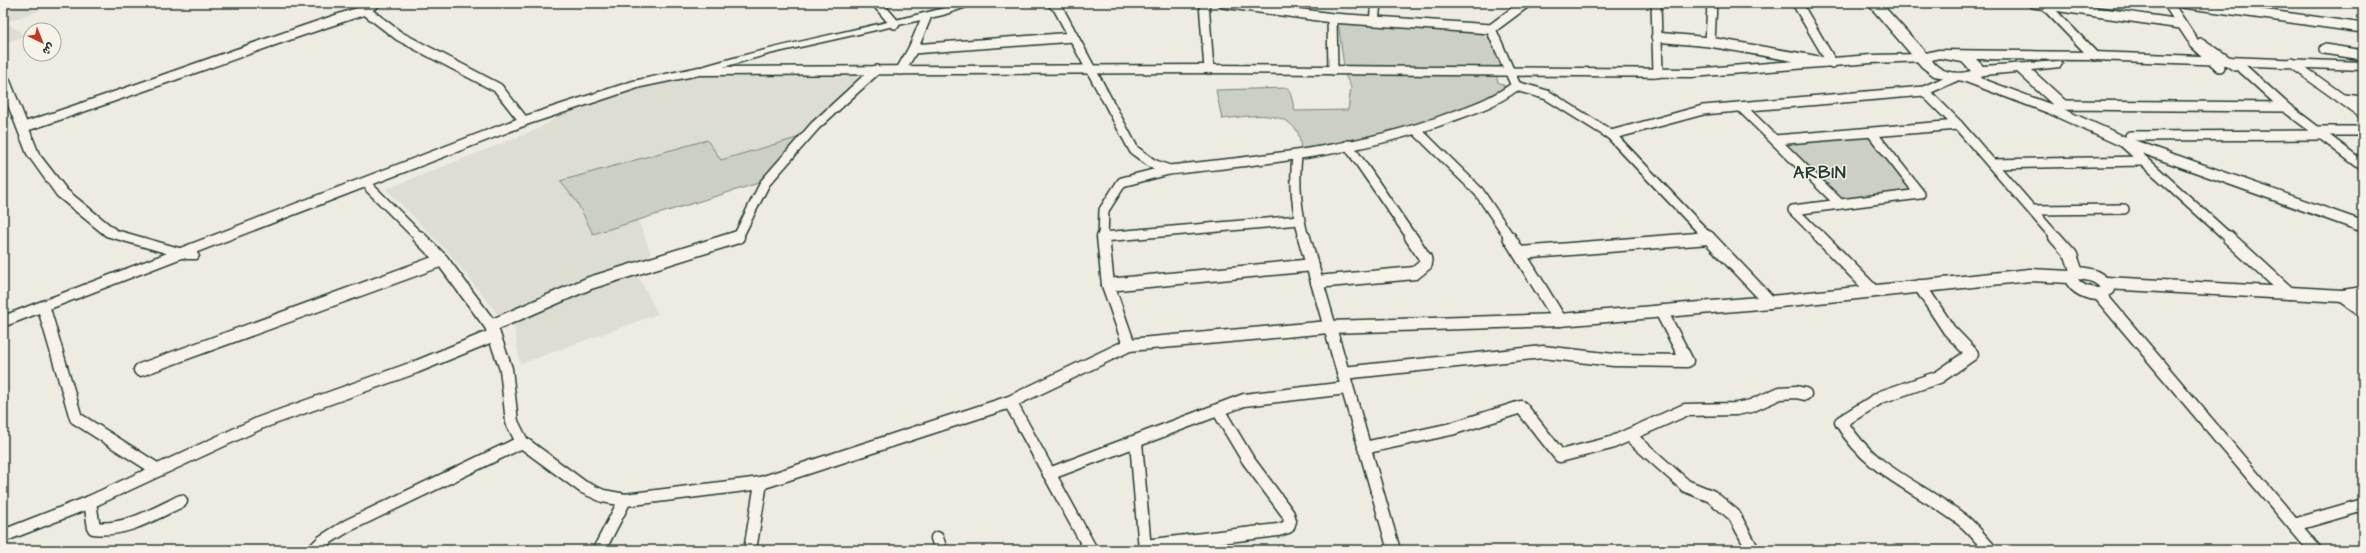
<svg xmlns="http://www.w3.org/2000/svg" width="2366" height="553" viewBox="0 0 2366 553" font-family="'Architects Daughter','Playpen Sans Arabic',sans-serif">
<rect width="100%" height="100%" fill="#eeece1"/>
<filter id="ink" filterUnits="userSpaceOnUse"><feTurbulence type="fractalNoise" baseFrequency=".025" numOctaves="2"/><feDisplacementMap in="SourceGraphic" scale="8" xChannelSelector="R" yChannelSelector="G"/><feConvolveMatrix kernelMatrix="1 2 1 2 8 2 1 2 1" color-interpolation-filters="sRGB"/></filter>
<g filter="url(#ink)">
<!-- built -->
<g fill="#ddddd2">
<path d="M3,3H23L39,11L6,22L26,36L3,43Z"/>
<path d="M862,74L810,124L800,137L721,160L560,181L577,202L593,234L638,220L653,259L500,317L448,252L386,189L536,130L561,115L639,88L696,75Z"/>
<path d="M637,274L658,314L520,364L513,320L571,297Z"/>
</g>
<!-- green -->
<g fill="#cccfc4" stroke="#76867c">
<path d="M1338,21L1486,32L1502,63L1495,70L1498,82L1505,86L1491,98L1412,127L1301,150C1300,144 1300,136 1297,131C1282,108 1245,117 1222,119L1216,90L1289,88L1295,111L1348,110L1351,87L1345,75Z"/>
<path d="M1869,135L1915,192L1841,201L1782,142Z"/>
<path d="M800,137L762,182L593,234L577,202L560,181L707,140L721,160Z"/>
</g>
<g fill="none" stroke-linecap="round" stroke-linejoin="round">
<defs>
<g id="minor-far1">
<path d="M877,3L895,24"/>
<path d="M1052,3L1058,8L1134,150L1153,164L1169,170C1264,160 1361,151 1451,117C1476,108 1494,102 1516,86L1491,29L1526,3"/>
<path d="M1204,3L1209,69"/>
<path d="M1223,3L1332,18L1491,29"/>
<path d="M1656,3L1658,73"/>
<path d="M1797,3L1832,63"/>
<path d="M2033,3L2181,24"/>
<path d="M2168,3L2195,44L2220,67"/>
<path d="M2183,3L2363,28"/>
<path d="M2045,5L2094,56"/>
<path d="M365,10L375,3"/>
<path d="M1332,18L1333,70"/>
<path d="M1374,21L1376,3"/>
<path d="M1656,37L1710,42L1825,62"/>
<path d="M1710,42L1712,3"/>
<path d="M2201,43L2235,66"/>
<path d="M913,49L1073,37"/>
<path d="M2324,49L2363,55"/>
<path d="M2292,63L2363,114"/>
<path d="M2241,67L2285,107L2363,166"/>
<path d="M901,70L913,49L926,18"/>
<path d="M1955,77L1924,91L1958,125L2056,238"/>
<path d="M1516,86L1547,95L1611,135L1709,238"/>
<path d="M2344,99L2363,101"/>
<path d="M1741,107L1840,204"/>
<path d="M2056,108L2062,105L2285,107"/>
<path d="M24,127C138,90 251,47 365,10L399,36L498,88L524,121"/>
<path d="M1416,130L1479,192L1510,238"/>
<path d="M2317,131H2363"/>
<path d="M1611,135L1703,110L1924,91"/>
<path d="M2130,136L2323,135"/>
<path d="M1775,140L1958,125"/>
<path d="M2122,141L2229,238"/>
<path d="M1348,145L1412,238"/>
<path d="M1297,156C1294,183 1297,212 1304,238"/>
<path d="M1992,164L2143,161"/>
<path d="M370,188L420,238"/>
<path d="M2032,210L2124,209"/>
<path d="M1103,237L1299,220"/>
<path d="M734,238L738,237L765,183L815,126L876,70"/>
<path d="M1103,238L1104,210L1122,182L1169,170"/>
<path d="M1821,238L1793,210L1920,194L1872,133"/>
</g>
<g id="minor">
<path d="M419,237L442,260L491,326L506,369L512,422L522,442L583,487L603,496L625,500L761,483L1010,402L1129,345L1329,327L1560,320L1770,302L2030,275L2070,277"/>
<path d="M1103,237L1108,285L1129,345"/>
<path d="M1304,237L1394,550"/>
<path d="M1509,237L1560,320"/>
<path d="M1708,237L1770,302"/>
<path d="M1820,237L1873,291"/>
<path d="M2055,237L2071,255L2077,273"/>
<path d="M2228,237L2289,293"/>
<path d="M1520,253L1709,238"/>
<path d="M2077,273C2092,274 2100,277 2109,289L2100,294C2087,294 2075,289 2070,277Z"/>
<path d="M1317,282L1415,273L1426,264L1425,258L1411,237"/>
<path d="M2106,283L2343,296L2363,293"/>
<path d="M1108,285L1313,265"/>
<path d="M1920,286L1949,330L1972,354L1939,377L1881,397L1841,422C1872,473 1916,485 1961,519C1973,528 1981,540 1991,550"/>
<path d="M2099,294L2315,550"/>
<path d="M2343,296L2363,310"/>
<path d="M45,312L76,418L158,470"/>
<path d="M491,326L590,283L738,237"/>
<path d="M140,370L442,260"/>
<path d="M1343,373L1543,352L1614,360L1687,361L1661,311"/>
<path d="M1010,402L1091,550"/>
<path d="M1629,435L1686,486L1711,496L1734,515L1753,550"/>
<path d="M1136,442L1145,550"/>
<path d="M1364,448L1451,429L1521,407L1560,456L1611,443L1685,410L1736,409L1751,406L1780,393L1796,392L1805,394"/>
<path d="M1049,474L1244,400L1347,388"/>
<path d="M90,502L94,528C125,532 154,514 181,501"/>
<path d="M2294,525L2363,505"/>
<path d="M3,536L90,502L260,423L416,367L494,335"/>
<path d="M937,538L941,550"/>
<path d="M1145,546L1278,530L1288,527L1290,521L1288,514L1248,460L1218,410"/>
<path d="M314,550L323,541L347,526L522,442"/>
<path d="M599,550L625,500"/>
<path d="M750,550L761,483"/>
</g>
<g id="tertiary">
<path d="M962,3H978L943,15L769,54L699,74L693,71L695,69C783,42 874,28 962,3Z"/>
<path d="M3,75L9,78L39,154L67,190L116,230L197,253L199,256L197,259H187L106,236L57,196L27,154L3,92Z"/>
</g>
<path id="secondary" d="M1924,54L1930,58L1928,61L1871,63L1692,77L1209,73L699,75L641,87L529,124L3,327V316L519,118L633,81L699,67L1209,65L1692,69L1871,55Z"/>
<path id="primary" d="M1867,3H1881L1926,53L1938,50L2094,52L2363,62V70L2094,60L1976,59L1983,66L2060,61L2062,64L2060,67L2032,70L2067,102L2069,105L2063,109L2128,138L2363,221V232L2116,144L2048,113L1963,81L1934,76L1922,67ZM1939,58L1962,62L1971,71C1958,75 1939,73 1932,60ZM2017,72L2053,105L1980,78L1983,75Z"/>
</defs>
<!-- minor-far1 casing -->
<use href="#minor-far1" stroke="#1f3d34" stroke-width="12"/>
<!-- minor casing -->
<use href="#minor" stroke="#1f3d34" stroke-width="15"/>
<!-- tertiary casing -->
<use href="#tertiary" stroke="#1f3d34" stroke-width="3"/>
<!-- secondary casing -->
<use href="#secondary" stroke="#1f3d34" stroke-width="3"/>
<!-- primary casing -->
<use href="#primary" stroke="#1f3d34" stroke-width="3"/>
<!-- minor-far1 -->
<use href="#minor-far1" stroke="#f7f3e8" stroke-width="9"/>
<!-- minor -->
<use href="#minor" stroke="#f7f3e8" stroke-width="12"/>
<!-- tertiary -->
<use href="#tertiary" fill="#f7f3e8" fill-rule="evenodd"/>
<!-- secondary -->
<use href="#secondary" fill="#f7f3e8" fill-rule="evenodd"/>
<!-- primary -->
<use href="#primary" fill="#f7f3e8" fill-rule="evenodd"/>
</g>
</g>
<g text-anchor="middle" stroke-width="3" stroke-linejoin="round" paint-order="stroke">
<!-- district labels -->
<g font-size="17" font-weight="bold" letter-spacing="1" fill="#1f3d34" stroke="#f7f3e8">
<text x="1820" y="178">ARBIN</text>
</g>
</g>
<!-- margin -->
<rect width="2366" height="553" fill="none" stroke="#f7f3e8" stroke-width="16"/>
<rect x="8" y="8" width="2350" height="537" fill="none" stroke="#1f3d34" stroke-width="1.5" filter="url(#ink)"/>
<!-- north arrow -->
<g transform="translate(42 42) rotate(137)"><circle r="19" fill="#f7f3e8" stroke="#a1aaa0"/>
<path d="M0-3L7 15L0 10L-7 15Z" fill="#c8321e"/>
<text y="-6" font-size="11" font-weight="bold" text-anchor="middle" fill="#1f3d34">ش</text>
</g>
</svg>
